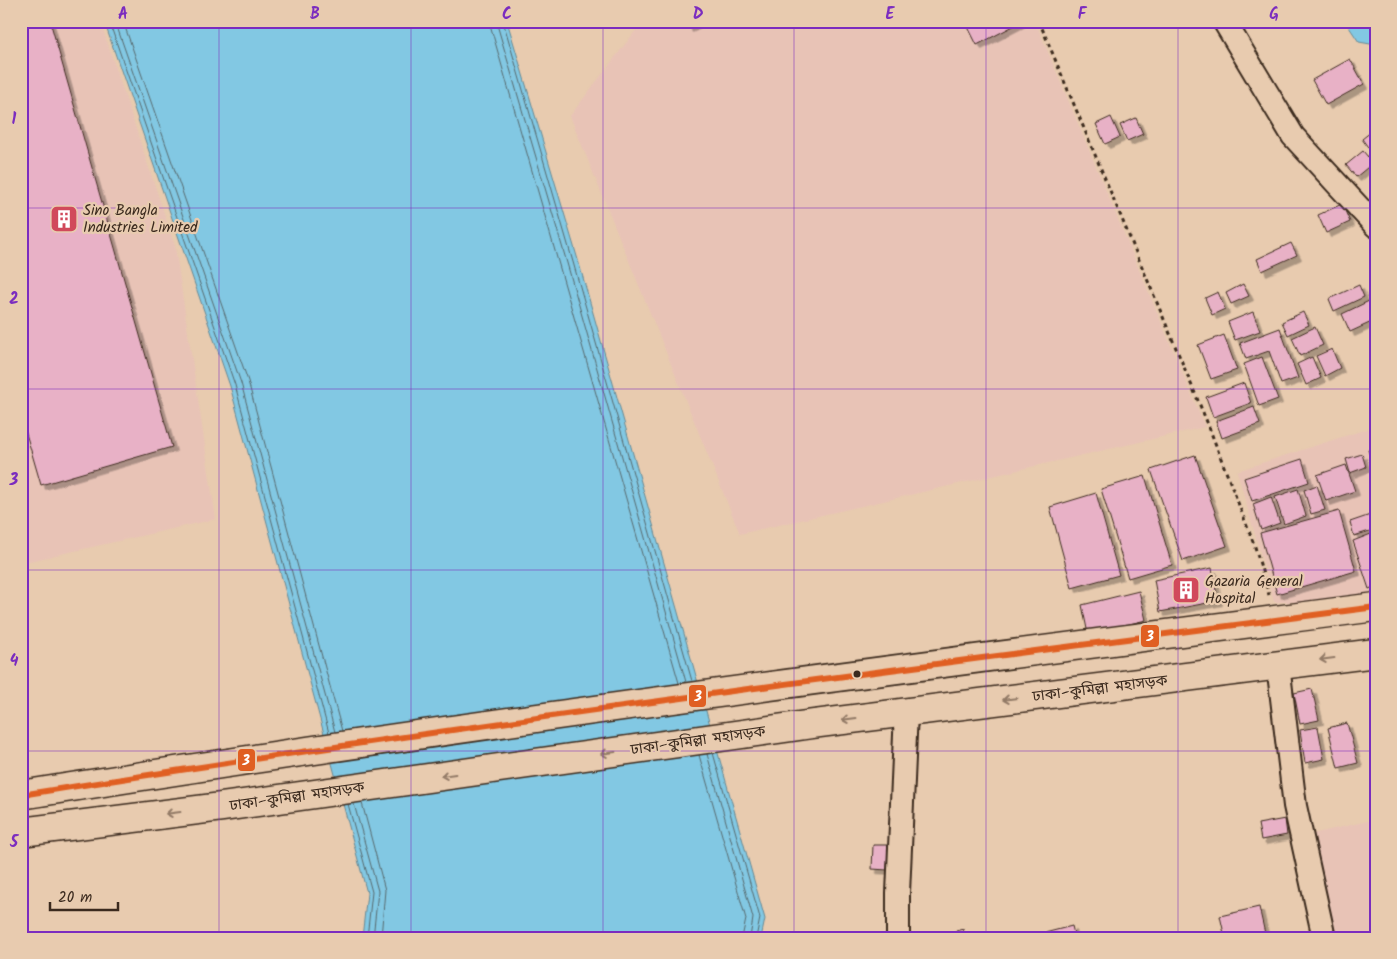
<svg xmlns="http://www.w3.org/2000/svg" width="1397" height="959" viewBox="0 0 1397 959" font-family="Kalam,'Noto Sans Bengali',sans-serif">
<defs>
<filter id="shadow"><feDropShadow dx="4.5" dy="4.5" stdDeviation="0" flood-color="#0004"/></filter>
</defs>
<rect width="100%" height="100%" fill="#e8cbaf"/>
<filter id="ink" filterUnits="userSpaceOnUse"><feTurbulence type="fractalNoise" baseFrequency=".02" numOctaves="2"/><feDisplacementMap in="SourceGraphic" scale="10" xChannelSelector="R" yChannelSelector="G"/><feConvolveMatrix kernelMatrix="1 2 1 2 8 2 1 2 1" color-interpolation-filters="sRGB"/></filter>
<g filter="url(#ink)">
<!-- built -->
<g fill="#e8c3b6" fill-rule="evenodd">
<path d="M21,21H100L175,246L216,519L21,563Z"/>
<path d="M643,21H1035L1205,427L740,534L570,116Z"/>
<path d="M1376,426V448L1368,451L1376,473V513L1350,522L1354,536L1376,529V550L1370,535L1353,541L1369,588L1376,586V598L1356,602H1274L1237,471ZM1361,454L1366,467L1350,472L1346,459ZM1302,459L1309,482L1252,501L1244,478ZM1318,475L1354,491L1326,501ZM1317,485L1325,509L1312,514L1304,490ZM1298,490L1306,516L1284,523L1275,498ZM1271,497L1280,523L1261,530L1253,504Z"/>
<path d="M1376,819V938H1331L1308,835Z"/>
</g>
<!-- water -->
<g fill="#82c8e3" stroke="#668994">
<path d="M104,21H507L578,260L765,919L761,938H362L367,893L230,386Z"/>
<path d="M1345,21H1376V45L1359,42Z"/>
</g>
<g fill="none" stroke-linecap="round" stroke-linejoin="round">
<!-- shore -->
<g stroke="#57696d" stroke-width="1">
<path d="M109,21L235,385L329,733"/>
<path d="M115,21L241,383L335,732"/>
<path d="M123,21L248,381L342,731"/>
<path d="M489,21L679,683"/>
<path d="M496,21L567,263L686,682"/>
<path d="M503,21L573,262L692,681"/>
<path d="M713,753L760,918L756,938"/>
<path d="M707,754L753,918L750,938"/>
<path d="M699,755L746,919L742,938"/>
<path d="M362,803L385,890L381,938"/>
<path d="M348,804L372,892L367,938"/>
<path d="M354,804L378,891L373,938"/>
</g>
</g>
<!-- building -->
<g fill="#e8b1c6" stroke="#3b2a1e" filter="url(#shadow)">
<path d="M21,21H50L172,447L41,485L21,416Z"/>
<path d="M685,21H702L688,28Z"/>
<path d="M965,21H1023L977,45Z"/>
<path d="M1350,59L1364,84L1326,105L1312,80Z"/>
<path d="M1111,117L1120,137L1105,144L1096,124Z"/>
<path d="M1136,118L1143,134L1127,141L1120,125Z"/>
<path d="M1376,128V152L1373,154L1362,139Z"/>
<path d="M1363,151L1373,163L1356,177L1346,165Z"/>
<path d="M1342,204L1350,222L1326,233L1318,215Z"/>
<path d="M1291,243L1297,255L1262,271L1257,259Z"/>
<path d="M1243,284L1249,296L1231,304L1226,293Z"/>
<path d="M1359,285L1364,297L1334,311L1329,299Z"/>
<path d="M1218,292L1225,309L1212,315L1205,298Z"/>
<path d="M1371,300L1376,309V320L1350,332L1342,314Z"/>
<path d="M1253,312L1260,331L1235,340L1228,322Z"/>
<path d="M1303,312L1309,325L1288,335L1282,322Z"/>
<path d="M1315,327L1323,345L1300,356L1292,338Z"/>
<path d="M1280,328L1298,378L1281,384L1269,351L1246,359L1240,343Z"/>
<path d="M1224,335L1237,370L1211,379L1198,345Z"/>
<path d="M1332,349L1340,368L1325,376L1316,356Z"/>
<path d="M1262,357L1278,399L1259,406L1244,364Z"/>
<path d="M1312,357L1321,378L1306,385L1297,364Z"/>
<path d="M1244,383L1251,403L1213,417L1206,397Z"/>
<path d="M1254,407L1260,424L1222,438L1216,421Z"/>
<path d="M1376,448V473L1368,450Z"/>
<path d="M1362,454L1366,467L1350,473L1346,459Z"/>
<path d="M1195,455L1227,546L1183,561L1151,470Z"/>
<path d="M1302,459L1309,482L1252,501L1244,478Z"/>
<path d="M1346,465L1355,491L1326,501L1317,475Z"/>
<path d="M1145,476L1172,565L1128,578L1101,489Z"/>
<path d="M1317,485L1325,510L1311,514L1304,490Z"/>
<path d="M1298,489L1306,516L1284,524L1275,497Z"/>
<path d="M1096,493L1119,575L1072,588L1050,507Z"/>
<path d="M1271,497L1280,523L1261,530L1253,504Z"/>
<path d="M1339,511L1356,571L1277,594L1260,533Z"/>
<path d="M1376,513V529L1354,536L1350,522Z"/>
<path d="M1371,534L1376,550V586L1369,589L1353,541Z"/>
<path d="M1212,568L1218,601L1160,612L1154,580Z"/>
<path d="M1139,591L1146,620L1088,634L1082,605Z"/>
<path d="M1312,689L1319,720L1300,724L1294,693Z"/>
<path d="M1347,723L1358,763L1338,768L1328,728Z"/>
<path d="M1318,727L1324,759L1305,763L1300,730Z"/>
<path d="M1285,819L1287,835L1261,840L1258,824Z"/>
<path d="M873,845H888L887,870L872,869Z"/>
<path d="M1259,907L1266,938H1225L1220,916Z"/>
<path d="M1072,926L1075,938H1042L1041,934Z"/>
<path d="M963,929L965,938H939L938,936Z"/>
</g>
<g fill="none" stroke-linecap="round" stroke-linejoin="round">
<defs>
<g id="minor">
<path d="M1224,21L1293,136L1376,226"/>
<path d="M1278,665L1295,806L1324,938"/>
<path d="M898,938V893L906,712"/>
</g>
<g id="highway">
<path d="M21,795C472,723 924,665 1376,607"/>
<path d="M21,832L222,807L813,724L1376,653"/>
</g>
</defs>
<!-- minor casing -->
<use href="#minor" stroke="#3b2a1e" stroke-width="26"/>
<!-- highway casing -->
<use href="#highway" stroke="#3b2a1e" stroke-width="31"/>
<!-- path -->
<path stroke="#3b2a1e" stroke-width="3" stroke-dasharray="4 4" stroke-linecap="butt" d="M1039,21L1207,422L1255,547L1269,595"/>
<!-- minor -->
<use href="#minor" stroke="#e8cbaf" stroke-width="22"/>
<!-- highway -->
<use href="#highway" stroke="#e8cbaf" stroke-width="28"/>
<defs>
<path id="bus-1" d="M21,795C472,723 924,665 1376,607"/>
</defs>
<!-- bus-1 casing -->
<use href="#bus-1" stroke="#e8cbaf" stroke-width="10"/>
<!-- bus-1 -->
<use href="#bus-1" stroke="#e05f22" stroke-width="6"/>
</g>
<!-- one-way arrows -->
<defs><path id="oneway-shaft" d="M-6 0H5M1.5-3L5.5 0L1.5 3" fill="none" stroke-width="1.6" stroke-linecap="round" stroke-linejoin="round" transform="scale(1.25)"/></defs>
<g stroke="#927a66">
<use href="#oneway-shaft" transform="translate(1327 659) rotate(173)"/>
<use href="#oneway-shaft" transform="translate(1010 699) rotate(173)"/>
<use href="#oneway-shaft" transform="translate(849 719) rotate(173)"/>
<use href="#oneway-shaft" transform="translate(608 753) rotate(172)"/>
<use href="#oneway-shaft" transform="translate(448 775) rotate(172)"/>
<use href="#oneway-shaft" transform="translate(173 813) rotate(173)"/>
</g>
</g>
<!-- grid -->
<path fill="none" stroke="#7b2cbf" stroke-width="1" stroke-opacity="0.55" d="M219,21V938M411,21V938M603,21V938M794,21V938M986,21V938M1178,21V938M21,208H1376M21,389H1376M21,570H1376M21,751H1376"/>
<!-- icons -->
<defs>
<symbol id="building-square" viewBox="-11 -11 22 22"><rect x="-9" y="-9" width="18" height="18" rx="4" fill="#d1495b" stroke="#e8cbaf"/><path d="M-4-6H4V6H1V3H-1V6H-4ZM-2.5-4.3h1.7v1.8h-1.7ZM.8-4.3h1.7v1.8H.8ZM-2.5-1h1.7V.8h-1.7ZM.8-1h1.7V.8H.8Z" fill="#fff"/></symbol>
</defs>
<g fill-rule="evenodd">
<use href="#building-square" x="48" y="203" width="32" height="32"/>
<use href="#building-square" x="1170" y="574" width="32" height="32"/>
</g>
<!-- markers -->
<circle fill="#3b2a1e" stroke="#e8cbaf" stroke-width="2" cx="857" cy="674" r="4.5"/>
<g text-anchor="middle" stroke-width="4.5" stroke-linejoin="round" paint-order="stroke">
<!-- poi labels -->
<g font-size="15" fill="#3b2a1e" stroke="#e8cbaf" text-anchor="start">
<text x="83" y="215">Sino Bangla<tspan x="83" dy="17">Industries Limited</tspan></text>
<text x="1205" y="586">Gazaria General<tspan x="1205" dy="17">Hospital</tspan></text>
</g>
<!-- street labels -->
<g font-size="15" fill="#3b2a1e" stroke="#e8cbaf">
<text transform="translate(1100 688) rotate(-7)" y="5">ঢাকা–কুমিল্লা মহাসড়ক</text>
<text transform="translate(698 740) rotate(-8)" y="5">ঢাকা–কুমিল্লা মহাসড়ক</text>
<text transform="translate(297 796) rotate(-8)" y="5">ঢাকা–কুমিল্লা মহাসড়ক</text>
</g>
</g>
<g stroke="#e8cbaf" stroke-width="2">
<rect x="1140" y="624" width="20" height="24" rx="5" fill="#e05f22"/>
<rect x="688" y="684" width="19" height="24" rx="5" fill="#e05f22"/>
<rect x="237" y="748" width="19" height="24" rx="5" fill="#e05f22"/>
</g>
<g font-size="14" text-anchor="middle" font-weight="bold" fill="#fff">
<text x="1150" y="641">3</text>
<text x="698" y="701">3</text>
<text x="246" y="765">3</text>
</g>
<!-- margin -->
<rect width="1397" height="959" fill="none" stroke="#e8cbaf" stroke-width="55"/>
<!-- scale -->
<path d="M50 902v8h68v-8" fill="none" stroke="#3b2a1e" stroke-width="2.5"/>
<text x="58" y="902" font-size="15" fill="#3b2a1e" stroke="#e8cbaf" stroke-width="4" paint-order="stroke">20 m</text>
<rect x="28" y="28" width="1342" height="904" fill="none" stroke="#7b2cbf" stroke-width="2"/>
<g font-size="16" text-anchor="middle" font-weight="bold" fill="#7b2cbf">
<text x="123" y="19">A</text>
<text x="315" y="19">B</text>
<text x="507" y="19">C</text>
<text x="698" y="19">D</text>
<text x="890" y="19">E</text>
<text x="1082" y="19">F</text>
<text x="1274" y="19">G</text>
<text x="14" y="124">1</text>
<text x="14" y="304">2</text>
<text x="14" y="485">3</text>
<text x="14" y="666">4</text>
<text x="14" y="847">5</text>
</g>
</svg>
